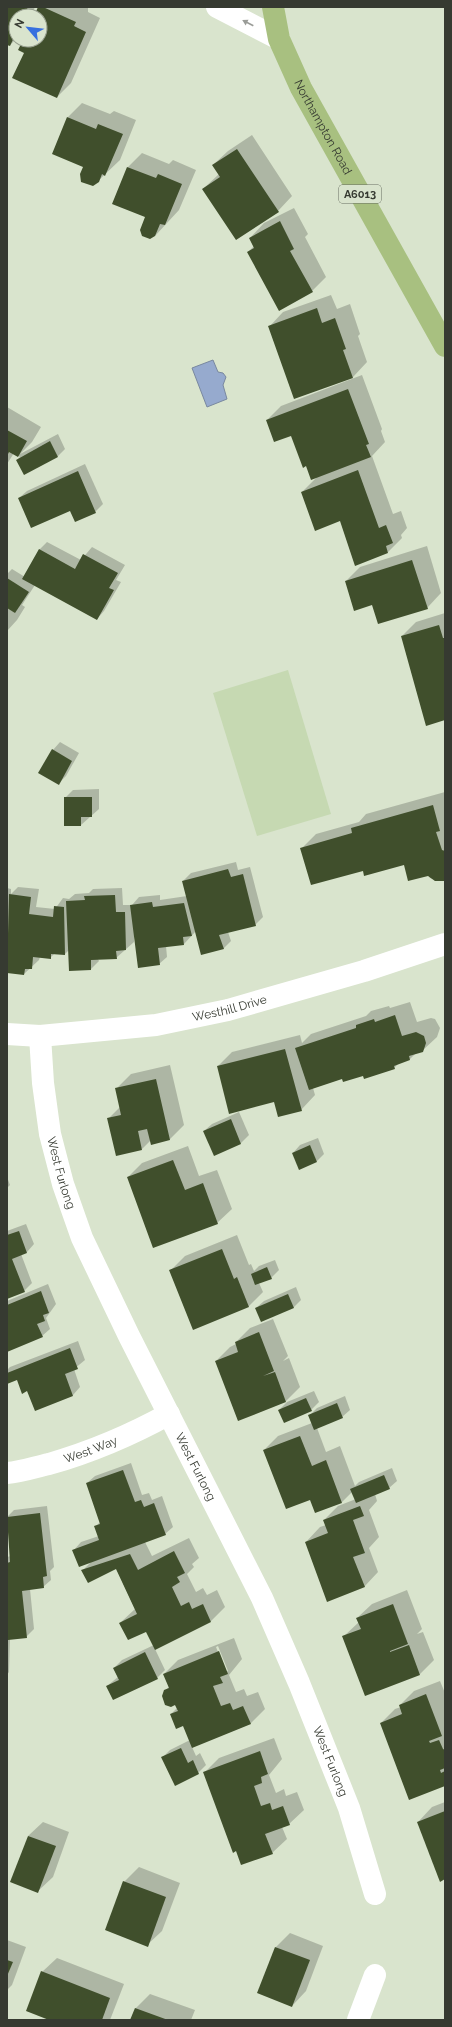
<svg xmlns="http://www.w3.org/2000/svg" width="452" height="2027" viewBox="0 0 452 2027" font-family="Raleway,sans-serif">
<rect width="100%" height="100%" fill="#d9e4cd"/>
<!-- green -->
<path fill="#c6d9b2" d="M288,670L331,814L257,836L213,693Z"/>
<!-- water -->
<path fill="#96aace" stroke="#79889f" d="M213,360L218,372L223,373L226,377L223,385L227,399L207,407L192,368Z"/>
<!-- shadow -->
<g fill="#0003" fill-rule="evenodd">
<path d="M7,7H35L31,16H16V39L10,45L7,44Z"/>
<path d="M39,7H88V12L100,18L71,83L57,97L25,52L24,40H40V16H35Z"/>
<path d="M82,103L110,114L114,111L136,120L120,160L98,181L84,166L68,117Z"/>
<path d="M252,135L292,196L278,211L203,189L219,174L213,165L228,151Z"/>
<path d="M142,153L169,164L173,160L196,170L179,210L155,236L146,217L113,203L128,167Z"/>
<path d="M294,208L308,234L305,237L326,277L312,291L248,252L254,246L250,238L264,223Z"/>
<path d="M331,295L337,309L350,304L360,334L358,336L367,362L353,377L295,398L269,327L283,312Z"/>
<path d="M362,375L382,429L381,431L385,442L372,456L393,514L401,511L407,528L401,535L402,538L388,552L302,492L317,477L292,434L267,420L281,406Z"/>
<path d="M7,407L41,427L32,442L20,454L58,434L65,449L58,456L17,460L20,457L14,453L7,464Z"/>
<path d="M85,464L103,504L95,512L71,510L19,498L27,491Z"/>
<path d="M47,542L81,560L92,547L125,565L116,580L121,582L104,611L97,619L35,585L22,605L25,607L17,620L7,631V574L12,569L25,577L40,549Z"/>
<path d="M427,546L441,593L427,608L372,603L346,581L360,567Z"/>
<path d="M445,613V719L402,636L416,622Z"/>
<path d="M60,742L79,753L66,776L58,784L53,750Z"/>
<path d="M99,789V809L81,825L66,797L73,790Z"/>
<path d="M445,792V880L441,881L430,878L428,875L405,864L363,870L302,848L316,834L359,822L366,814Z"/>
<path d="M236,862L238,870L250,867L263,917L255,925L228,932L231,941L223,949L196,931L184,944L166,946L167,957L159,964L134,936V942L116,958L98,959L99,961L91,969L69,950L65,954L55,953L50,958L40,957L39,960L24,974L7,972V888L11,889V894L18,887L39,889L36,907L55,909L63,898L69,899L75,894L89,893L93,889L122,888L123,905H132L139,897L160,895V900L187,896L183,881L191,873Z"/>
<path d="M410,1002L417,1022L431,1018L435,1019L440,1028L437,1037L422,1051L416,1053L410,1059L399,1063L394,1068L343,1078L313,1088L315,1095L301,1110L275,1101L218,1066L232,1052L300,1035L302,1043L311,1034L366,1016L371,1011L389,1006L390,1008Z"/>
<path d="M170,1065L184,1125L169,1140H151L142,1149L108,1119L120,1107L116,1089L131,1074Z"/>
<path d="M239,1112L249,1135L241,1143L214,1154L204,1131L212,1124Z"/>
<path d="M318,1138L324,1154L317,1161L293,1153L300,1145Z"/>
<path d="M188,1146L199,1176L217,1170L232,1209L217,1223L128,1177L142,1163Z"/>
<path d="M7,1177L10,1185L7,1188Z"/>
<path d="M26,1224L34,1244L27,1252L21,1254L32,1283L24,1291L7,1298V1231Z"/>
<path d="M237,1235L249,1265L251,1264L254,1271L259,1266L275,1260L279,1270L271,1278L259,1283L263,1292L248,1307L170,1271L185,1256Z"/>
<path d="M48,1284L56,1304L46,1318L50,1329L42,1336L7,1350V1301Z"/>
<path d="M296,1287L301,1300L293,1308H256L264,1301Z"/>
<path d="M273,1319L288,1356L283,1361L289,1358L300,1387L286,1401L238,1420L216,1361L230,1347L236,1344V1342L250,1328Z"/>
<path d="M78,1341L85,1360L74,1369L80,1387L73,1395L36,1409L28,1390L17,1379L7,1383V1370L10,1367Z"/>
<path d="M314,1391L319,1402L311,1410H279L287,1402Z"/>
<path d="M345,1396L350,1410L342,1417L317,1428L326,1452L340,1446L355,1486L359,1482L392,1468L397,1481L389,1488L375,1494L377,1501L369,1510L379,1537L369,1548L378,1572L364,1587L306,1542L320,1527L326,1525L324,1520L338,1506L356,1499L352,1492L342,1502L311,1499L264,1450L278,1436L312,1423L309,1416L317,1408Z"/>
<path d="M131,1463L142,1495L149,1493L152,1500L162,1496L173,1527L165,1534L145,1542L152,1556L189,1538L199,1558L192,1564L194,1567L187,1574L196,1592L203,1588L207,1595L217,1590L225,1607L211,1621L155,1649L165,1670L157,1678L107,1686L118,1677L114,1668L122,1660L154,1645L146,1630L120,1623L135,1609L116,1568L82,1571L92,1561L74,1550L81,1542L99,1536L96,1526L101,1521L87,1483L95,1476Z"/>
<path d="M47,1506L54,1567L50,1571L51,1580L43,1587L30,1589L34,1629L26,1637L10,1639L9,1672L7,1675V1557L11,1556L7,1517L14,1510Z"/>
<path d="M407,1590L422,1629L417,1634L423,1632L434,1660L420,1674L343,1637L359,1622L357,1618L372,1604Z"/>
<path d="M234,1638L242,1659L229,1675L236,1692L244,1689L247,1696L258,1692L265,1709L250,1724L192,1747L196,1756L200,1753L206,1765L198,1773L162,1758L170,1750L190,1740L184,1724L171,1714L177,1708L165,1691L169,1687L164,1674L178,1660ZM218,1646L228,1671L226,1672L216,1647Z"/>
<path d="M440,1681L445,1693V1784L381,1723L395,1709L401,1707L400,1705L414,1691Z"/>
<path d="M274,1738L282,1759L269,1775L276,1793L284,1789L286,1796L297,1792L304,1810L289,1824L282,1827L287,1839L272,1853L237,1850L204,1773L219,1758Z"/>
<path d="M445,1802V1878L418,1822L432,1807Z"/>
<path d="M43,1822L69,1832L53,1877L38,1891L28,1836Z"/>
<path d="M139,1867L180,1883L162,1931L147,1945L124,1882Z"/>
<path d="M290,1933L323,1946L306,1991L292,2006L276,1947Z"/>
<path d="M7,1940L26,1947L12,1985L7,1990Z"/>
<path d="M57,1958L124,1984L110,2020H52L42,1972Z"/>
<path d="M150,1994L195,2010L191,2020H131L136,2008Z"/>
</g>
<!-- building -->
<g fill="#404f2c">
<path d="M7,7H28L24,16H16V33L10,46L7,45Z"/>
<path d="M38,7H43L76,22L74,26L86,32L57,98L12,78L24,53L18,50L23,40H40V16H34Z"/>
<path d="M67,117L96,129L98,124L123,134L105,176L102,174L99,182L93,186L81,182L80,174L83,167L52,154Z"/>
<path d="M237,149L279,212L236,240L202,189L220,177L212,165Z"/>
<path d="M127,167L156,178L158,174L182,184L165,225L160,224L155,236L150,239L142,236L140,230L145,217L112,204Z"/>
<path d="M280,221L294,249L290,251L313,292L279,311L247,252L254,248L249,238Z"/>
<path d="M317,308L322,323L335,318L346,349L343,350L353,378L294,399L268,326Z"/>
<path d="M348,389L369,444L366,445L371,457L311,480L306,466L303,468L291,436L274,442L266,420Z"/>
<path d="M7,430L27,441L18,457L9,452L7,456Z"/>
<path d="M50,441L58,457L24,475L16,460Z"/>
<path d="M358,470L379,528L386,525L393,543L386,546L388,553L355,566L340,521L315,531L301,492Z"/>
<path d="M78,471L96,513L75,522L70,511L31,528L18,498Z"/>
<path d="M39,549L75,569L83,554L118,573L109,588L114,590L97,620L22,579Z"/>
<path d="M412,560L428,609L378,624L372,605L354,611L345,581Z"/>
<path d="M7,578L29,592L15,613L7,608Z"/>
<path d="M439,625L443,638H445V720L426,726L401,636Z"/>
<path d="M52,749L72,761L59,785L38,773Z"/>
<path d="M64,797H92V817H81V826H64Z"/>
<path d="M433,805L440,831L436,832L442,850L445,851V881H435L428,876L408,881L404,865L364,876L363,871L311,885L300,848L352,833L351,828Z"/>
<path d="M228,869L231,877L243,874L256,926L219,935L224,949L201,955L182,881Z"/>
<path d="M9,894L31,897L29,914L53,917L54,906L64,907L65,955L51,954V959L33,957L32,969H25L24,975L7,973Z"/>
<path d="M115,895L116,912H125L126,950L116,951L117,959L91,960V970L69,971L66,901L85,900L84,896Z"/>
<path d="M152,902L153,907L184,903L192,936L183,937L184,945L158,948L160,965L138,968L130,905Z"/>
<path d="M395,1015L402,1036L416,1032L424,1036L426,1043L423,1052L409,1056L410,1060L394,1066L395,1069L364,1079L363,1076L343,1082L342,1079L309,1090L295,1048L356,1028V1025L374,1019L375,1022Z"/>
<path d="M285,1049L302,1111L278,1117L274,1102L229,1114L217,1066Z"/>
<path d="M156,1079L170,1140L151,1145L147,1129L138,1131L142,1150L116,1156L107,1118L121,1115L115,1088Z"/>
<path d="M231,1119L241,1144L214,1156L203,1131Z"/>
<path d="M310,1145L317,1162L299,1170L292,1153Z"/>
<path d="M173,1160L185,1190L203,1183L218,1224L153,1248L127,1177Z"/>
<path d="M19,1231L27,1253L12,1259L25,1292L7,1299V1235Z"/>
<path d="M222,1249L234,1279L237,1277L249,1307L193,1330L169,1270Z"/>
<path d="M267,1267L272,1279L255,1285L251,1274Z"/>
<path d="M41,1291L49,1313L43,1315L45,1321L37,1324L43,1337L7,1352V1305Z"/>
<path d="M288,1294L294,1308L261,1322L255,1308Z"/>
<path d="M259,1332L274,1371L263,1376L275,1372L286,1402L238,1421L215,1361L238,1352L235,1342Z"/>
<path d="M70,1348L78,1369L65,1374L73,1396L35,1411L27,1391L22,1394L17,1380L7,1384V1373Z"/>
<path d="M306,1398L312,1411L284,1423L278,1410Z"/>
<path d="M337,1403L343,1418L314,1430L308,1415Z"/>
<path d="M300,1436L312,1466L326,1460L342,1503L315,1513L310,1500L286,1509L263,1450Z"/>
<path d="M123,1470L135,1502L141,1500L144,1507L154,1503L166,1535L79,1567L72,1550L99,1540L94,1526L100,1524L86,1483Z"/>
<path d="M384,1475L390,1489L356,1503L350,1489Z"/>
<path d="M360,1506L364,1516L353,1520L365,1553L353,1557L365,1587L327,1602L305,1542L328,1533L323,1520Z"/>
<path d="M40,1513L47,1576L43,1577L44,1588L22,1591L27,1638L8,1640L7,1563L10,1562L7,1517Z"/>
<path d="M174,1551L185,1573L177,1577L180,1582L172,1587L181,1606L189,1602L192,1609L203,1604L211,1622L155,1650L146,1632L128,1640L119,1623L137,1614L116,1569L88,1583L81,1570L130,1554L138,1570Z"/>
<path d="M393,1604L408,1644L390,1651V1652L409,1645L420,1675L365,1696L342,1636L361,1629L356,1618Z"/>
<path d="M219,1651L228,1674L220,1677L223,1683L213,1686L221,1706L230,1703L233,1710L243,1706L251,1724L192,1748L183,1726L176,1729L170,1714L178,1711L175,1705L171,1707L165,1705L162,1696L164,1690L169,1688L163,1674Z"/>
<path d="M145,1652L158,1679L113,1700L106,1686L119,1680L113,1668Z"/>
<path d="M426,1694L442,1736L429,1741L430,1743L439,1740L443,1749L445,1750V1768L440,1770L441,1773L445,1771V1786L409,1800L380,1723L402,1714L399,1705Z"/>
<path d="M181,1748L188,1763L193,1760L199,1774L175,1786L161,1757Z"/>
<path d="M260,1751L268,1774L261,1777L262,1783L254,1786L261,1806L270,1803L272,1810L283,1806L290,1825L265,1834L273,1854L241,1865L236,1851L233,1853L203,1772Z"/>
<path d="M445,1811V1879L440,1882L417,1822Z"/>
<path d="M28,1836L56,1846L38,1893L10,1882Z"/>
<path d="M123,1881L166,1897L148,1947L105,1930Z"/>
<path d="M275,1947L310,1960L292,2007L257,1993Z"/>
<path d="M7,1960L13,1962L7,1976Z"/>
<path d="M41,1971L110,1998L102,2020H49L26,2011Z"/>
<path d="M135,2008L168,2020H130Z"/>
</g>
<g fill="none" stroke-linecap="round" stroke-linejoin="round">
<!-- minor -->
<g stroke="#fff" stroke-width="22">
<path id="s1" d="M7,1034L40,1036L156,1025L228,1010L364,971L445,944"/>
<path id="s2" d="M40,1036L43,1083L50,1134L63,1184L82,1238L129,1336L262,1598L299,1683L349,1808L375,1894"/>
<path id="s3" d="M7,1473C22,1472 35,1467 49,1464C91,1452 131,1435 169,1414"/>
<path d="M358,2020L375,1975"/>
</g>
<!-- secondary -->
<path stroke="#fff" stroke-width="22" d="M217,7L279,39"/>
<!-- primary -->
<path stroke="#a8c080" stroke-width="22" id="s4" d="M273,7L279,39L301,88L445,346"/>
</g>
<!-- one-way arrows -->
<defs><path id="oneway-solid" d="M-6-.8H1V-3.2L6.5 0L1 3.2V.8H-6Z"/></defs>
<use fill="#9a9c98" href="#oneway-solid" transform="translate(248 23) rotate(-153)"/>
<g text-anchor="middle" stroke-width="4" stroke-linejoin="round" paint-order="stroke">
<!-- shield labels -->
<rect fill="#d9e4cd" stroke="#676d60" stroke-width="1" x="339" y="185" width="42" height="18" rx="3"/>
<g font-size="11" font-weight="bold" fill="#363a31">
<text x="360" y="198">A6013</text>
</g>
<!-- street labels -->
<g font-size="12" fill="#363a31" stroke="#d9e4cd">
<text dy="4" stroke="none"><textPath href="#s4" startOffset="131">Northampton Road</textPath></text>
<text dy="4" stroke="none"><textPath href="#s1" startOffset="225">Westhill Drive</textPath></text>
<text dy="4" stroke="none"><textPath href="#s2" startOffset="139">West Furlong</textPath></text>
<text dy="4" stroke="none"><textPath href="#s3" startOffset="87">West Way</textPath></text>
<text dy="4" stroke="none"><textPath href="#s2" startOffset="463">West Furlong</textPath></text>
<text dy="4" stroke="none"><textPath href="#s2" startOffset="787">West Furlong</textPath></text>
</g>
</g>
<!-- border -->
<rect width="452" height="2027" fill="none" stroke="#363a31" stroke-width="16"/>
<!-- north arrow -->
<g transform="translate(28 28) rotate(298)"><circle r="19" fill="#d9e4cd" stroke="#98a08f"/>
<path d="M0-3L7 15L0 10L-7 15Z" fill="#3770df"/>
<text y="-6" font-size="11" font-weight="bold" text-anchor="middle" fill="#363a31">N</text>
</g>
</svg>
